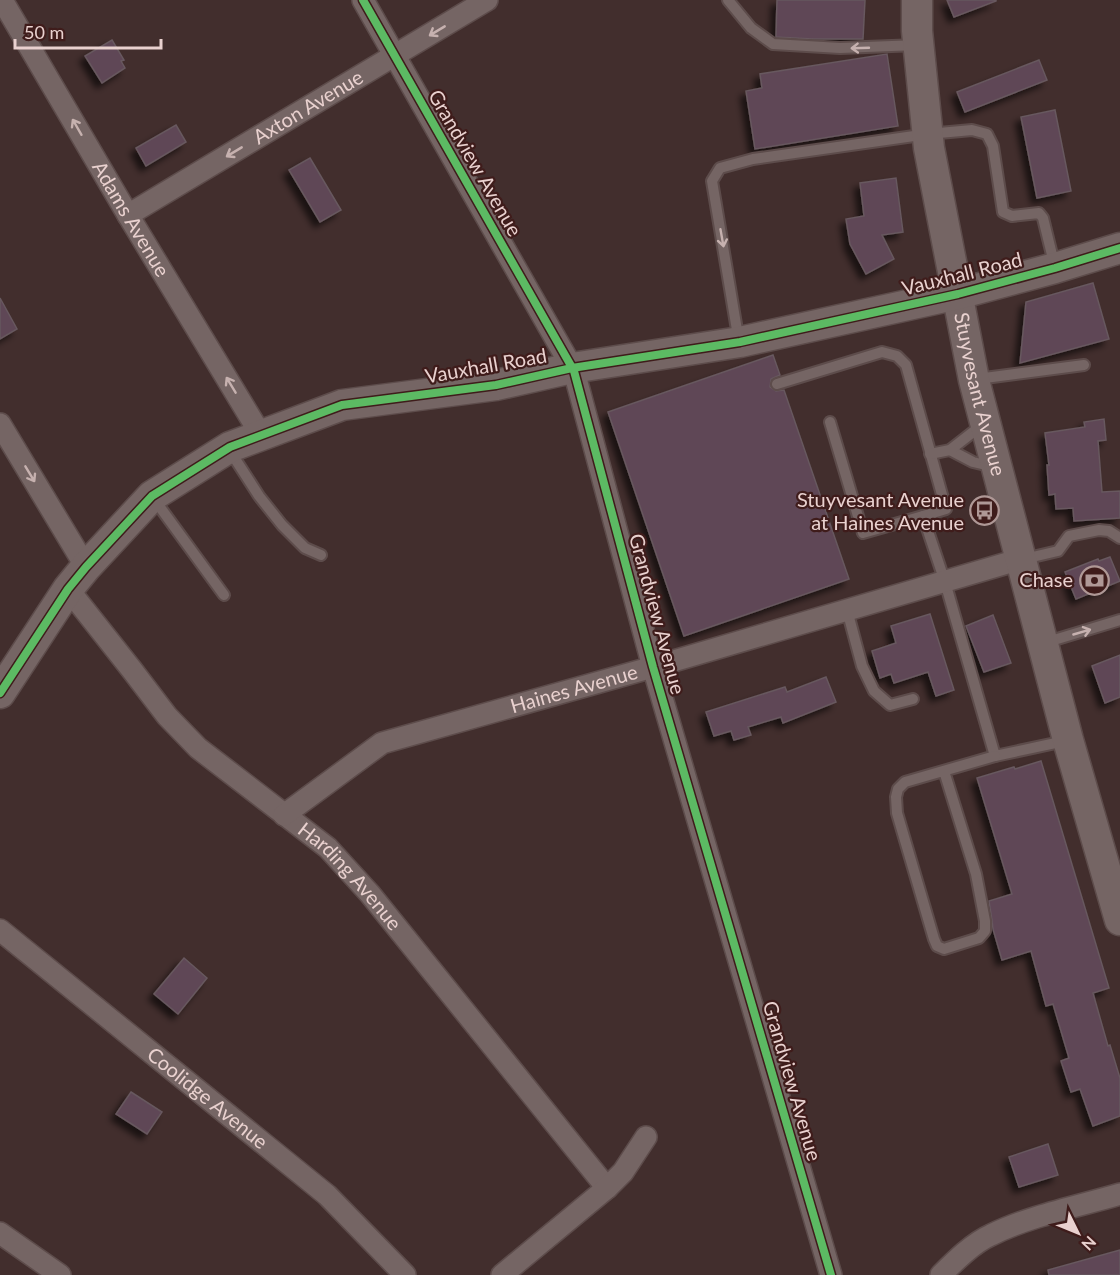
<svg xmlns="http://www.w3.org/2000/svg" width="1120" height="1275" viewBox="0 0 1120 1275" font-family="Lato,sans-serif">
<defs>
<filter id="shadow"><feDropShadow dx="-5.5" dy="5.5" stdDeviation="3" flood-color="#0009"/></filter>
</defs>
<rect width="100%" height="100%" fill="#422e2d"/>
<!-- building -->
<g fill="#5f4757" stroke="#67585e" stroke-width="1.5" filter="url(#shadow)">
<path d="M777,0H865L863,39H813L776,37Z"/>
<path d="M947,0H996V1L954,17Z"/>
<path d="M112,40L124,60L121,61L125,68L102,83L85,56Z"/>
<path d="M887,54L898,126L755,149L746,91L762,88L760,74Z"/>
<path d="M1039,60L1047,80L965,112L957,92Z"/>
<path d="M1055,110L1071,191L1037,198L1021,117Z"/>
<path d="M176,125L186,142L146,166L136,148Z"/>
<path d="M310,158L341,210L320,222L289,170Z"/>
<path d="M896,178L903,232L882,235L894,259L866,274L850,244L846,219L864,216L860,183Z"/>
<path d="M1093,283L1109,339L1020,363L1026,302Z"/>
<path d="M0,298L17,329L0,339Z"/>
<path d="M773,355L780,375L771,379L770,387L776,391L784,390L849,579L684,636L608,412Z"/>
<path d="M1104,419L1106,440L1098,441L1102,492L1120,491V518L1074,521L1073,508L1056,509L1055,494L1049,495L1047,465H1049L1045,433L1085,427L1084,422Z"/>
<path d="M1110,557L1120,581L1076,599L1065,572L1098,559L1099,561Z"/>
<path d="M930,614L954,690L936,696L928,672L894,683L891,674L880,678L872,651L896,643L891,626Z"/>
<path d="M993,615L1011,663L984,672L966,626Z"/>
<path d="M1120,655V697L1105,703L1092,666Z"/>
<path d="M826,677L836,702L783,723L781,717L748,727L751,735L734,740L731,731L714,736L706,712L785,687L787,692Z"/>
<path d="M1041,761L1109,988L1093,993L1108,1046L1110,1045L1120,1078V1116L1093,1126L1080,1089L1071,1092L1061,1061L1069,1058L1053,1004L1046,1006L1031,951L1002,960L993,929L992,920L989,901L1012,894L977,778L1014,767L1015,769Z"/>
<path d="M184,958L207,978L178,1014L154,994Z"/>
<path d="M131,1092L162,1112L147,1134L116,1114Z"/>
<path d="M1048,1144L1058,1175L1019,1187L1009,1157Z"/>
<path d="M1120,1250V1275H1049L1048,1270Z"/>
</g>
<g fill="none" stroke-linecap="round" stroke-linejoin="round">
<defs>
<g id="lane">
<path d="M728,0L751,28L773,44L840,48L918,45"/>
<path d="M739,342L712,181L720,168L753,159L928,134L972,130L987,134L993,146L1003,212L1012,216L1039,213L1043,218L1055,267"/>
<path d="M977,379L1084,365"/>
<path d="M777,384L882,352L897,356L906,365L946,509L923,516L945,582L995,756L1065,741"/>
<path d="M830,422L863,533L923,516"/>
<path d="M950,450L973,462L994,467"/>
<path d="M230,451L259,496L282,525L305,548L321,555"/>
<path d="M930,454L950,450L982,425"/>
<path d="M154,499L224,595"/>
<path d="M1024,559L1058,551L1069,536L1099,530L1109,531L1120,538"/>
<path d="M847,610L862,666L874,691L890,705L913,699"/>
<path d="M1044,643L1120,620"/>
<path d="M944,771L976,874L985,921V931L979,938L944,949L937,946L934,939L897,813L896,797L898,789L905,782L995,756"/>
</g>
<g id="street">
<path id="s1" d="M2,0L128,215L261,435"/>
<path d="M363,0L574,371L653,667L831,1275"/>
<path id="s2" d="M128,215L487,0"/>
<path d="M0,424L86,567"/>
<path id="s3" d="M68,589L132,670L167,716L198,748L328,848L370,894L607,1188"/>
<path id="s4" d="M284,815L382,743L653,667L1021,559"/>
<path id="s5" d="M0,930L327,1195L405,1275"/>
<path d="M0,1233L60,1275"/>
<path d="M502,1275L607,1188L623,1172L646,1137"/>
<path d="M941,1275C955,1261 973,1243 991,1235C1029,1216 1079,1206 1120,1194"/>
</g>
<g id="secondary">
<path id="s6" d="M917,0V31L929,148L974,380L1068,740L1120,920"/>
<path d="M0,693L68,589L86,567L152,496L230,447L342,405L496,385L572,368L740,342L958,294L1055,268L1120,248"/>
</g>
</defs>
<!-- lane casing -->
<use href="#lane" stroke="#5d4c4b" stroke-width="14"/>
<!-- street casing -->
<use href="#street" stroke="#5d4c4b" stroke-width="24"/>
<!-- secondary casing -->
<use href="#secondary" stroke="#5d4c4b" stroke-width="33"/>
<!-- lane -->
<use href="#lane" stroke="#756564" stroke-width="10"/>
<!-- street -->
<use href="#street" stroke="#756564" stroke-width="21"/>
<!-- secondary -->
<use href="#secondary" stroke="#756564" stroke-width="30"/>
<defs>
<g id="cycleway">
<path d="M363,0L574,371L653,667L831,1275"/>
<path d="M0,693L68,589L86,567L152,496L230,447L342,405L496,385L572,368L740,342L958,294L1055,268L1120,248"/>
</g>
</defs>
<!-- cycleway casing -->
<use href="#cycleway" stroke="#3f1c1b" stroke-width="11"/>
<!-- cycleway -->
<use href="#cycleway" stroke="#5cba63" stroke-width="8"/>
</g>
<!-- one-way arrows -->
<defs><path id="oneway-shaft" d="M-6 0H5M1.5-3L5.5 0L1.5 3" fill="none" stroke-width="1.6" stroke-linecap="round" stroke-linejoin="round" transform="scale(1.5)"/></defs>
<g stroke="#c6b1af">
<use href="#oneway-shaft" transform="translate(437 31) rotate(149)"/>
<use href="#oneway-shaft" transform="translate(860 48) rotate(178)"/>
<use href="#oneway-shaft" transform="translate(77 127) rotate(-120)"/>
<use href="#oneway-shaft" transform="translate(234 152) rotate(149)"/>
<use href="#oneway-shaft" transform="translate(722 238) rotate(80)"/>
<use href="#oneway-shaft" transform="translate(231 385) rotate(-121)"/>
<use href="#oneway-shaft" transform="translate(30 474) rotate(59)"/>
<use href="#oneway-shaft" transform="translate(1082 632) rotate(-16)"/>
</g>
<!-- icons -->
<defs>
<symbol id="bus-ring" viewBox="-11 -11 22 22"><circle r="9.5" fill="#3f1c1b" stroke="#af9896" stroke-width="1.5"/><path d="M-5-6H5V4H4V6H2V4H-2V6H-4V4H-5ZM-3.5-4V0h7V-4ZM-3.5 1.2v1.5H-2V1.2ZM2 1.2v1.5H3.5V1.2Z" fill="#af9896"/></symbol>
<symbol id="bank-ring" viewBox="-11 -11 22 22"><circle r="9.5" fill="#3f1c1b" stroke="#af9896" stroke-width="1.5"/><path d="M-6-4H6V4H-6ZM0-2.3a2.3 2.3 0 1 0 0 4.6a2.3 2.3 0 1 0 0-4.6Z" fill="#af9896"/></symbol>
</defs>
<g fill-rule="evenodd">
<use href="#bus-ring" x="968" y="494" width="33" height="33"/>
<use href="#bank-ring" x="1078" y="564" width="33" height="33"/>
</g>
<g text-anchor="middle" stroke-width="4.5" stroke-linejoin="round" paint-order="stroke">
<!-- street labels -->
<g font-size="20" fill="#e9d1cf" stroke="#3f1c1b">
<text dy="7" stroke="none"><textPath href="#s2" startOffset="210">Axton Avenue</textPath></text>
<text transform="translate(475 163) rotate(60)" y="7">Grandview Avenue</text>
<text dy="7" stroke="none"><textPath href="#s1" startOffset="254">Adams Avenue</textPath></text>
<text transform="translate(962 274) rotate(-14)" y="7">Vauxhall Road</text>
<text transform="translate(486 366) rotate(-10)" y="7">Vauxhall Road</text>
<text dy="7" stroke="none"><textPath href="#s6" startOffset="400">Stuyvesant Avenue</textPath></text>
<text transform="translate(657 614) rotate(75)" y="7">Grandview Avenue</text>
<text dy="7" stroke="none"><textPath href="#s4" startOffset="321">Haines Avenue</textPath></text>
<text dy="7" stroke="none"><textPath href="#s3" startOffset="405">Harding Avenue</textPath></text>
<text transform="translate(792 1081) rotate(74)" y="7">Grandview Avenue</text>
<text dy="7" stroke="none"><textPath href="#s5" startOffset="267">Coolidge Avenue</textPath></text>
</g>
<!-- poi labels -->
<g font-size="20" fill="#e9d1cf" stroke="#3f1c1b" text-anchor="end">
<text x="964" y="507">Stuyvesant Avenue<tspan x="964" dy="23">at Haines Avenue</tspan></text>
<text x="1073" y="587">Chase</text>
</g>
</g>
<!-- north arrow -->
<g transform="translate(1078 1233) rotate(133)" stroke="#3f1c1b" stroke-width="4.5" paint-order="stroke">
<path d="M0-4.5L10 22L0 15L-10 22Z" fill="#e9d1cf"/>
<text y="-9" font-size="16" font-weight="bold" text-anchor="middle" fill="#e9d1cf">N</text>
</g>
<!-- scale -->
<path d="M15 39v9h146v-9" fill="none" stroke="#e9d1cf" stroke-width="3"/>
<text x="24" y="39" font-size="18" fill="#e9d1cf" stroke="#3f1c1b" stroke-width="4.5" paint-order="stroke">50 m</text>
</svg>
